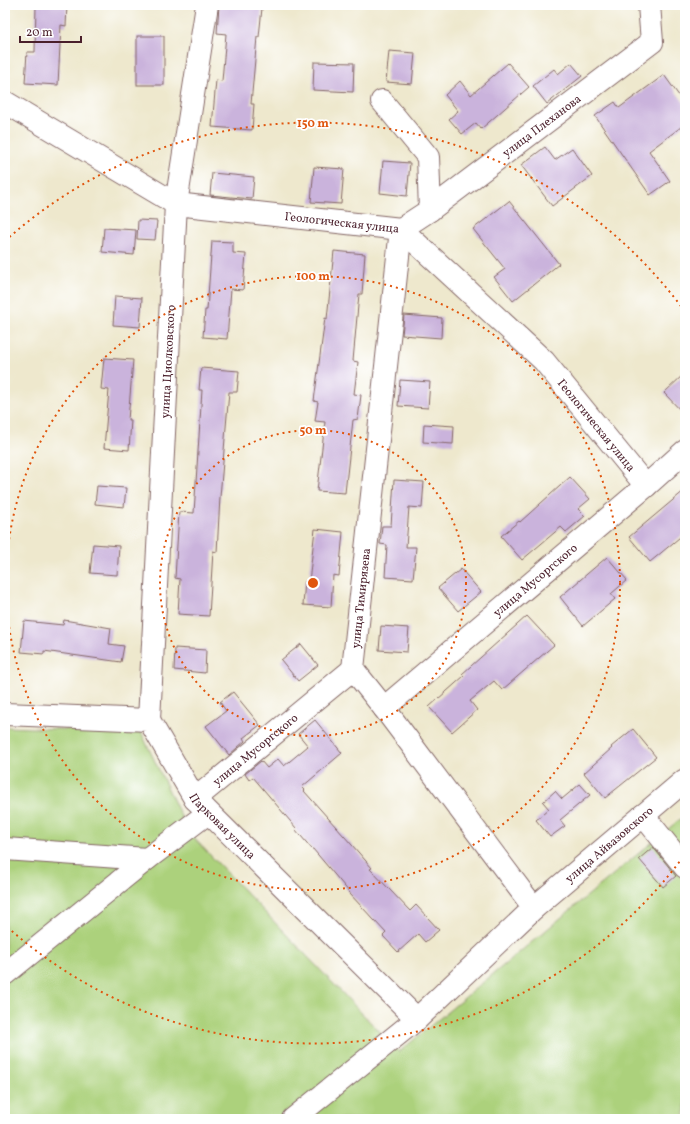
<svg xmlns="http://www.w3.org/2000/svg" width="690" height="1124" viewBox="0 0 690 1124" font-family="Vollkorn,serif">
<rect width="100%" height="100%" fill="#fff"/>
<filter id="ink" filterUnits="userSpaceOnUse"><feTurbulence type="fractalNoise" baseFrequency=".025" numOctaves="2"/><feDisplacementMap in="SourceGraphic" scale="8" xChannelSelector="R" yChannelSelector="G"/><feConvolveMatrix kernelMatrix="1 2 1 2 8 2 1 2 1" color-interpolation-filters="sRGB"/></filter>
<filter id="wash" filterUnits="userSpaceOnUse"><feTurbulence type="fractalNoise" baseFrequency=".012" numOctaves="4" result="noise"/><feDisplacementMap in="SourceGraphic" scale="16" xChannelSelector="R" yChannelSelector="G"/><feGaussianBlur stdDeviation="0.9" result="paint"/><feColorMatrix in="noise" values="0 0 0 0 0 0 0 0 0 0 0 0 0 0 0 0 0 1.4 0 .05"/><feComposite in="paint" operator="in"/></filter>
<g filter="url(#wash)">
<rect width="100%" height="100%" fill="#eee8cd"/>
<!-- green -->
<path fill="#acd17b" stroke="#7b7853" d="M5,727L141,732L189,833L399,1052L685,815V1119H5Z"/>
<g id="blocks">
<!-- building -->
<g fill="#cab3dc">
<path d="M36,5H67L66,26L61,25L58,85L25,83L27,52H35Z"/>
<path d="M219,5L262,8L259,37H257L251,104H254L252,130L212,127L216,80L222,81L226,34L217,33Z"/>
<rect x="137" y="36" width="27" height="49"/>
<path d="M389,51L415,53L412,84L386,82Z"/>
<path d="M314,62L354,63L353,92L313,90Z"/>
<path d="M508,63L529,87L481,129L476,123L462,134L449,119L458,111L445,95L460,81L471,95Z"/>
<path d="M571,63L582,76L547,104L533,86L554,69L558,74Z"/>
<path d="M664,75L685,104V124L649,151L670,181L650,195L595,116L615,102L619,108Z"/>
<path d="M545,147L555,160L572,148L592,176L552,206L521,165Z"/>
<path d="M383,161L410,163L407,196L380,193Z"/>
<path d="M314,167L344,169L341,204L311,202Z"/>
<path d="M212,173L254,177L252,199L210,195Z"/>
<path d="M509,201L559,264L513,301L494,277L505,269L473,229Z"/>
<path d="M138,220L157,221L155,240L137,239Z"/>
<path d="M104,228L136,230L134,255L102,252Z"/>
<path d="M212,241L233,242V253L246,254L243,290L231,289L227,339L203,337L205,310H207Z"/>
<path d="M334,251L365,254L362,294H359L353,361L358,362L354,394L361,395L358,419L353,420L345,493L317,491L325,422L315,421L318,402L314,401L325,318L327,319Z"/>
<path d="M115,296L142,298L140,327L113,325Z"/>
<path d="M404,315L442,318L441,338L402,335Z"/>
<path d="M104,358L133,360L128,420H131L129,450L104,448L109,390L101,389Z"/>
<path d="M201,368L239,371L237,392H229L220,497L217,552L213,551L209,616L178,614L180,579L175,578L179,512L194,513L202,390H199Z"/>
<path d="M685,373V415L664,393Z"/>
<path d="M400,380L430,382L428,408L398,406Z"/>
<path d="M424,424L454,426L453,444L423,442Z"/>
<path d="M570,477L590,499L578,509L585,516L566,532L561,527L522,560L501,536L519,521L520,522Z"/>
<path d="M394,480L424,482L422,508L409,507L406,547H416L413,579L385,577L387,545L380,544L382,526H391Z"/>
<path d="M97,486L126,488L124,507L95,504Z"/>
<path d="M685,490V533L650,562L629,537Z"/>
<path d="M315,529L343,532L339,576L333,575L331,607L303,605L305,581L309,582Z"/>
<path d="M93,544L119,546L117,575L90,573Z"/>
<path d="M607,557L627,580L611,594L615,599L583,626L560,597Z"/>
<path d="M461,569L481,592L458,611L438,588Z"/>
<path d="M527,616L554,645L502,690L494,681L470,701L477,710L452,732L429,707L464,676L462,674Z"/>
<path d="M64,620L111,628L109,644L124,646L121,662L44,651V654L21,652L24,621L63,625Z"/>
<path d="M381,626L409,628L407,652L379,650Z"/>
<path d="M301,644L318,665L298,681L281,660Z"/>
<path d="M175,648L206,650L205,673L174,670Z"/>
<path d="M233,692L260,725L243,738L245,741L229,755L206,726L226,711L220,702Z"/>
<path d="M315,720L342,753L302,787L305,790L304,791L352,845L372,868L370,869L410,911L416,905L439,930L425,942L418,934L398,952L383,936L386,933L350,894V893L313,849H312L295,829L296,828L253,777L249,780L245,774L261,761L267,768L278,759L284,766L308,746L298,734Z"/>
<path d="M633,729L656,757L605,798L584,773L612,748L611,747Z"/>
<path d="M580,784L590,795L560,820L565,826L550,837L536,820L549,809L543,802L555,791L562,799Z"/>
<path d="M653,847L676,876L663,887L639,859Z"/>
</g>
</g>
</g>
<g filter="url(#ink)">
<use href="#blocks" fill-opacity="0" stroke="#836564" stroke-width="1"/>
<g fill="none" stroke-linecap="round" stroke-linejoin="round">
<defs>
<g id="minor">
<path d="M382,101L428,157L430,210"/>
<path id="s1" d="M5,102L176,204L401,229L544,361L646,486"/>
<path id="s2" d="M384,708L646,486L685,451"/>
<path id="s3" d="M5,714L149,720L195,799L417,1019"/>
<path id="s4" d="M149,720L176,204L207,5"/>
<path id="s5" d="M195,799L353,669"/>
<path d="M643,815L685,867"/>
<path d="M5,849L147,859"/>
<path id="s6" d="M534,908L384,708L353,669L401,229L430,210L652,42L649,5"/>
<path d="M5,974L147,859L208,813"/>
<path id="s7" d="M293,1119L417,1019L534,908L685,780"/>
</g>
</defs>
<!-- minor casing -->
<use href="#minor" stroke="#836564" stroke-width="24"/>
<!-- minor -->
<use href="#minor" stroke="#fff" stroke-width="22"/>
</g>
</g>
<!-- distance rings -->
<g fill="none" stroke="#e0560e" stroke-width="2" stroke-dasharray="2 4">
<circle cx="313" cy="583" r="153"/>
<circle cx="313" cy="583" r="307"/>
<path d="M683 857A460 460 0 0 1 5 925M5 241A460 460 0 0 1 683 309"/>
</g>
<g text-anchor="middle" stroke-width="3.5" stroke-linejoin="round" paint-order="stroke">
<!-- street labels -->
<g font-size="12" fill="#4a1f2b" stroke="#fff">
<text dy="4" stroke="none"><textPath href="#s6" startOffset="917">улица Плеханова</textPath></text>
<text dy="4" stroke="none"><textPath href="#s1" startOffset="366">Геологическая улица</textPath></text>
<text dy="4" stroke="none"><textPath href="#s4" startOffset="359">улица Циолковского</textPath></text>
<text dy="4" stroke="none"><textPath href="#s1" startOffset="703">Геологическая улица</textPath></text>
<text dy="4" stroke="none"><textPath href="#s2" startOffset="198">улица Мусоргского</textPath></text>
<text dy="4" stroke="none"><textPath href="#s6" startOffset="371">улица Тимирязева</textPath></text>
<text dy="4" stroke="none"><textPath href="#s5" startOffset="78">улица Мусоргского</textPath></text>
<text dy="4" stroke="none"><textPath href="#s3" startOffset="274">Парковая улица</textPath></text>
<text dy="4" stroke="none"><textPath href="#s7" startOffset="419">улица Айвазовского</textPath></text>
</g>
</g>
<circle cx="313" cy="583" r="6" fill="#e0560e" stroke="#fff" stroke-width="2"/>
<g font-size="12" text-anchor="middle" font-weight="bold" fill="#e0560e" stroke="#fff" stroke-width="3.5" stroke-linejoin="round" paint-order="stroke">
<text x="313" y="127">150 m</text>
<text x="313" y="280">100 m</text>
<text x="313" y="434">50 m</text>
</g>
<!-- margin -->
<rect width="690" height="1124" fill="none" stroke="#fff" stroke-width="20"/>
<!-- scale -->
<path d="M20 36v6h61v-6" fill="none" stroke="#4a1f2b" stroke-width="2"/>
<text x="26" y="36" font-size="12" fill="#4a1f2b" stroke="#ffffff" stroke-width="3" paint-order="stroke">20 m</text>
</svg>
